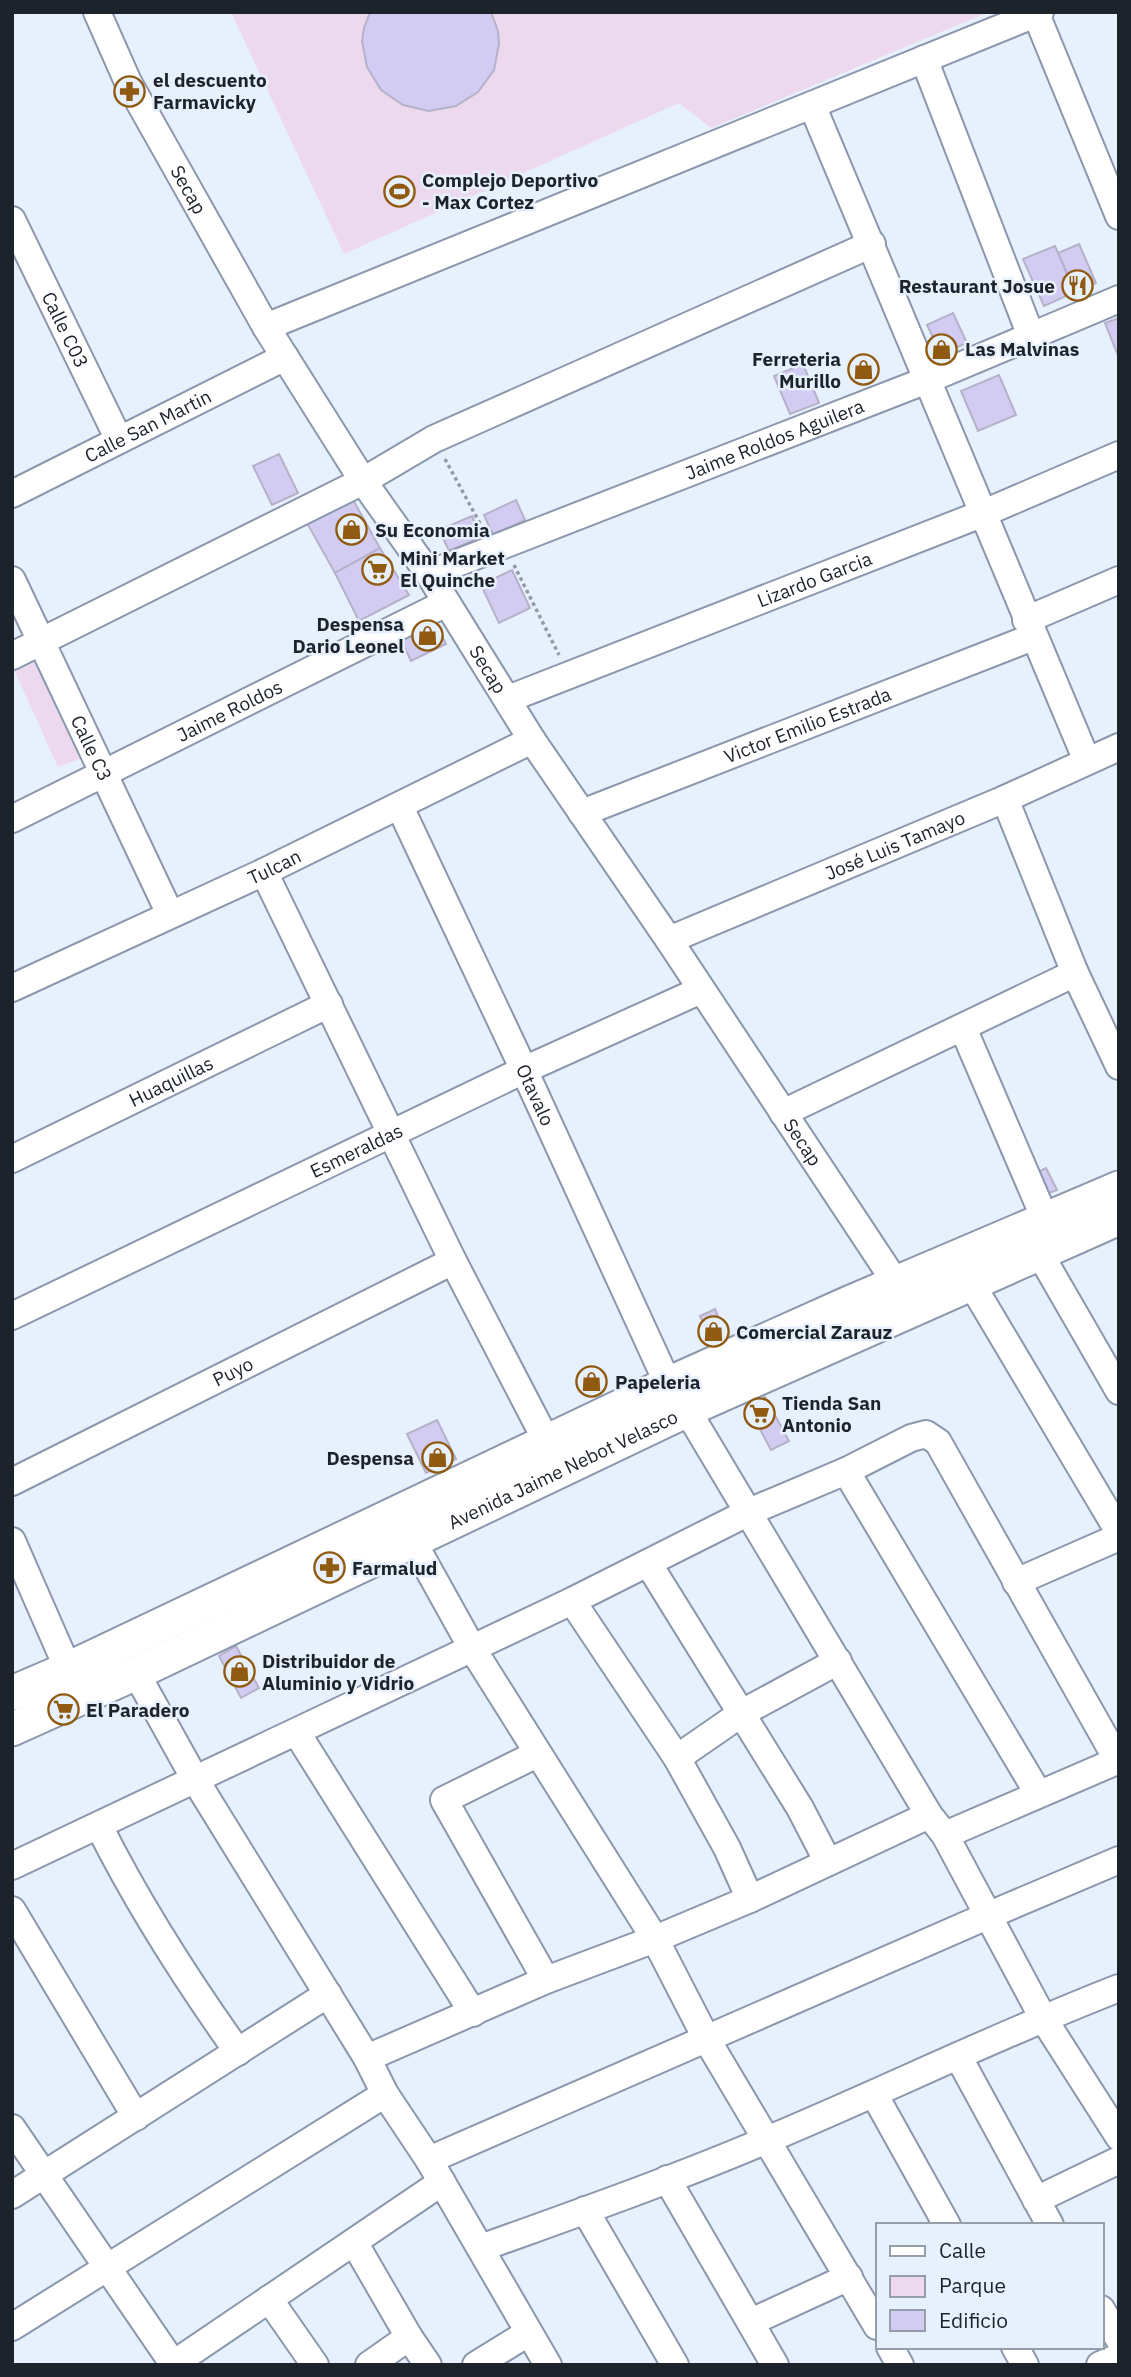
<svg xmlns="http://www.w3.org/2000/svg" width="1131" height="2377" viewBox="0 0 1131 2377" font-family="'IBM Plex Sans',sans-serif">
<rect width="100%" height="100%" fill="#e7f0fd"/>
<!-- green -->
<g fill="#edd9ed">
<path d="M231,12H989L711,128L679,103L344,254Z"/>
<path d="M32,652L85,757L58,767L12,665Z"/>
</g>
<!-- building -->
<g fill="#d2ccf2" stroke="#b5b1c9" stroke-width="2">
<path d="M370,12H491L498,31L499,44L494,70L478,92L456,106L429,111L403,105L381,90L367,67L362,41L364,28Z"/>
<path d="M1079,244L1096,283L1075,292L1058,253Z"/>
<path d="M1055,246L1075,292L1044,306L1023,259Z"/>
<path d="M953,313L967,343L941,354L927,325Z"/>
<path d="M1119,318V358L1105,323Z"/>
<path d="M803,364L819,403L790,414L774,376Z"/>
<path d="M999,375L1016,415L978,431L961,391Z"/>
<path d="M279,454L298,493L272,505L253,466Z"/>
<path d="M352,498L380,548L335,573L307,523Z"/>
<path d="M516,500L525,520L493,535L484,515Z"/>
<path d="M472,516L481,537L449,551L439,530Z"/>
<path d="M380,548L409,595L359,621L335,573Z"/>
<path d="M512,570L530,608L499,623L481,585Z"/>
<path d="M435,621L446,644L411,661L400,638Z"/>
<path d="M1046,1168L1057,1190L1046,1194L1036,1173Z"/>
<path d="M715,1309L725,1333L711,1339L700,1316Z"/>
<path d="M595,1368L604,1388L588,1395L580,1375Z"/>
<path d="M765,1397L789,1441L771,1450L748,1407Z"/>
<path d="M437,1420L456,1459L426,1473L407,1434Z"/>
<path d="M236,1646L259,1688L241,1698L219,1656Z"/>
</g>
<g fill="none" stroke-linecap="round" stroke-linejoin="round">
<defs>
<g id="minor">
<path id="s1" d="M97,12L128,82L266,327L363,481L429,574L532,740L669,940L896,1283L903,1300"/>
<path d="M1036,14L1119,216"/>
<path d="M924,59L1031,336"/>
<path d="M812,105L1087,761"/>
<path id="s2" d="M12,220L119,440"/>
<path d="M266,327L1040,12"/>
<path id="s3" d="M12,494L285,357"/>
<path id="s4" d="M429,574L927,380L1119,299"/>
<path id="s5" d="M12,580L170,914"/>
<path d="M1026,620L1119,580"/>
<path d="M12,656L363,481L434,439L872,244"/>
<path id="s6" d="M508,699L984,513L1119,455"/>
<path d="M1005,799L1075,973L1119,1066"/>
<path id="s7" d="M400,807L524,1070L668,1384"/>
<path id="s8" d="M582,813L1033,637"/>
<path id="s9" d="M12,819L446,603"/>
<path d="M264,872L453,1261L547,1442"/>
<path id="s10" d="M669,940L1005,799L1119,747"/>
<path id="s11" d="M12,988L264,872L532,740"/>
<path d="M963,1028L1045,1219"/>
<path d="M783,1113L1075,973"/>
<path id="s12" d="M12,1159L329,1004"/>
<path d="M1040,1254L1119,1391"/>
<path d="M971,1283L1119,1532"/>
<path id="s13" d="M12,1316L524,1070L701,990"/>
<path d="M687,1410L929,1815L945,1835L1043,2018L1119,2137"/>
<path d="M846,1471L1038,1793"/>
<path id="s14" d="M12,1482L453,1261"/>
<path d="M412,1540L472,1648L655,1939L706,2038L877,2326"/>
<path d="M12,1541L68,1669"/>
<path d="M648,1563L800,1808L828,1862"/>
<path d="M1016,1582L1119,1537"/>
<path d="M572,1601L677,1758L727,1848L750,1899"/>
<path d="M136,1673L196,1781L367,2058L385,2094L429,2160L548,2365"/>
<path d="M297,1733L473,2013"/>
<path d="M537,1754L444,1800L546,1980"/>
<path d="M677,1758L742,1713L838,1661"/>
<path d="M99,1826C139,1906 186,1979 238,2052"/>
<path d="M945,1835L1119,1760"/>
<path d="M12,1866L572,1601L749,1512L846,1471L911,1438L926,1434L938,1442L1118,1761"/>
<path d="M12,1910L136,2117"/>
<path d="M958,2056L1050,2225"/>
<path d="M367,2058L546,1980L655,1939L750,1899L929,1815"/>
<path d="M874,2094L947,2225"/>
<path d="M12,2128L174,2365"/>
<path d="M429,2160L987,1916L1119,1860"/>
<path d="M667,2179L775,2365"/>
<path d="M12,2195L328,1994"/>
<path d="M1036,2200L1119,2160"/>
<path d="M585,2210L675,2365"/>
<path d="M354,2242L409,2337L428,2365"/>
<path d="M481,2248C578,2213 675,2179 769,2139C886,2090 1000,2034 1119,1988"/>
<path d="M269,2299L315,2365"/>
<path d="M1101,2309L1119,2339"/>
<path d="M751,2322L849,2277"/>
<path d="M12,2327L385,2094"/>
<path d="M890,2347L900,2365"/>
<path d="M1015,2347L1025,2365"/>
<path d="M172,2365L442,2182"/>
<path d="M369,2365L409,2337"/>
<path d="M476,2365L528,2333"/>
<path d="M1100,2365L1119,2357"/>
</g>
<g id="major">
<path d="M12,1693L68,1669L668,1384L849,1303L1119,1188"/>
<path id="s15" d="M12,1729L136,1673L687,1410L1119,1218"/>
</g>
</defs>
<!-- minor casing -->
<use href="#minor" stroke="#8a97ac" stroke-width="30"/>
<!-- major casing -->
<use href="#major" stroke="#8a97ac" stroke-width="37"/>
<!-- path -->
<g stroke="#929aa5" stroke-width="3.5" stroke-dasharray="3.5 3.5" stroke-linecap="butt">
<path d="M445,459L483,529"/>
<path d="M514,565L559,655"/>
</g>
<!-- minor -->
<use href="#minor" stroke="#fff" stroke-width="26"/>
<!-- major -->
<use href="#major" stroke="#fff" stroke-width="33"/>
</g>
<!-- icons -->
<defs>
<symbol id="pharmacy-ring" viewBox="-11 -11 22 22"><circle r="9.5" fill="#e7f0fd" stroke="#915a11" stroke-width="1.5"/><path d="M-2-6h4v4h4v4h-4v4h-4v-4h-4v-4h4Z" fill="#915a11"/></symbol>
<symbol id="stadium-ring" viewBox="-11 -11 22 22"><circle r="9.5" fill="#e7f0fd" stroke="#915a11" stroke-width="1.5"/><path d="M0-5a6.5 5 0 1 0 0 10a6.5 5 0 1 0 0-10ZM-3.5-1.8h7v3.6h-7Z" fill="#915a11"/></symbol>
<symbol id="restaurant-ring" viewBox="-11 -11 22 22"><circle r="9.5" fill="#e7f0fd" stroke="#915a11" stroke-width="1.5"/><path d="M-5-6h1v4h1v-4h1v4h1v-4h1v5L-1.5 .5V6h-2V.5L-5-1ZM5-6V6H3V1.5H1.5Q1.5-4 5-6Z" fill="#915a11"/></symbol>
<symbol id="shop-ring" viewBox="-11 -11 22 22"><circle r="9.5" fill="#e7f0fd" stroke="#915a11" stroke-width="1.5"/><path d="M-5-2.5h2.3a2.7 3.5 0 0 1 5.4 0H5L5.5 6h-11ZM-1.5-2.5h3a1.5 2.3 0 0 0-3 0Z" fill="#915a11"/></symbol>
<symbol id="supermarket-ring" viewBox="-11 -11 22 22"><circle r="9.5" fill="#e7f0fd" stroke="#915a11" stroke-width="1.5"/><path d="M-6-5.5h2.5l.6 2H6L4.5 2H-2.5L-4.4-4H-6ZM-1.5 3.2a1.3 1.3 0 1 0 .1 0ZM3 3.2a1.3 1.3 0 1 0 .1 0Z" fill="#915a11"/></symbol>
</defs>
<g fill-rule="evenodd">
<use href="#pharmacy-ring" x="112" y="74" width="35" height="35"/>
<use href="#stadium-ring" x="382" y="174" width="35" height="35"/>
<use href="#restaurant-ring" x="1060" y="268" width="35" height="35"/>
<use href="#shop-ring" x="924" y="332" width="35" height="35"/>
<use href="#shop-ring" x="846" y="352" width="35" height="35"/>
<use href="#shop-ring" x="334" y="512" width="35" height="35"/>
<use href="#supermarket-ring" x="360" y="552" width="35" height="35"/>
<use href="#shop-ring" x="410" y="618" width="35" height="35"/>
<use href="#shop-ring" x="696" y="1314" width="35" height="35"/>
<use href="#shop-ring" x="574" y="1364" width="35" height="35"/>
<use href="#supermarket-ring" x="742" y="1396" width="35" height="35"/>
<use href="#shop-ring" x="420" y="1440" width="35" height="35"/>
<use href="#pharmacy-ring" x="312" y="1550" width="35" height="35"/>
<use href="#shop-ring" x="222" y="1654" width="35" height="35"/>
<use href="#supermarket-ring" x="46" y="1692" width="35" height="35"/>
</g>
<g text-anchor="middle" stroke-width="5" stroke-linejoin="round" paint-order="stroke">
<!-- poi labels -->
<g font-size="19" font-weight="bold" fill="#1d232b" stroke="#e7f0fd" text-anchor="start">
<text x="153" y="87">el descuento<tspan x="153" dy="22">Farmavicky</tspan></text>
<text x="422" y="187">Complejo Deportivo<tspan x="422" dy="22">- Max Cortez</tspan></text>
<text x="1055" y="293" text-anchor="end">Restaurant Josue</text>
<text x="965" y="356">Las Malvinas</text>
<text x="841" y="366" text-anchor="end">Ferreteria<tspan x="841" dy="22">Murillo</tspan></text>
<text x="375" y="537">Su Economia</text>
<text x="400" y="565">Mini Market<tspan x="400" dy="22">El Quinche</tspan></text>
<text x="404" y="631" text-anchor="end">Despensa<tspan x="404" dy="22">Dario Leonel</tspan></text>
<text x="736" y="1339">Comercial Zarauz</text>
<text x="615" y="1389">Papeleria</text>
<text x="782" y="1410">Tienda San<tspan x="782" dy="22">Antonio</tspan></text>
<text x="414" y="1465" text-anchor="end">Despensa</text>
<text x="352" y="1575">Farmalud</text>
<text x="262" y="1668">Distribuidor de<tspan x="262" dy="22">Aluminio y Vidrio</tspan></text>
<text x="86" y="1717">El Paradero</text>
</g>
<!-- street labels -->
<g font-size="19" fill="#1d232b" stroke="#e7f0fd">
<text dy="7" stroke="none"><textPath href="#s1" startOffset="200">Secap</textPath></text>
<text dy="7" stroke="none"><textPath href="#s2" startOffset="122">Calle C03</textPath></text>
<text dy="7" stroke="none"><textPath href="#s3" startOffset="152">Calle San Martin</textPath></text>
<text dy="7" stroke="none"><textPath href="#s4" startOffset="371">Jaime Roldos Aguilera</textPath></text>
<text dy="7" stroke="none"><textPath href="#s6" startOffset="329">Lizardo Garcia</textPath></text>
<text dy="7" stroke="none"><textPath href="#s1" startOffset="766">Secap</textPath></text>
<text dy="7" stroke="none"><textPath href="#s9" startOffset="243">Jaime Roldos</textPath></text>
<text dy="7" stroke="none"><textPath href="#s8" startOffset="242">Victor Emilio Estrada</textPath></text>
<text dy="7" stroke="none"><textPath href="#s5" startOffset="186">Calle C3</textPath></text>
<text dy="7" stroke="none"><textPath href="#s10" startOffset="245">José Luis Tamayo</textPath></text>
<text dy="7" stroke="none"><textPath href="#s11" startOffset="289">Tulcan</textPath></text>
<text dy="7" stroke="none"><textPath href="#s12" startOffset="177">Huaquillas</textPath></text>
<text dy="7" stroke="none"><textPath href="#s7" startOffset="318">Otavalo</textPath></text>
<text dy="7" stroke="none"><textPath href="#s1" startOffset="1334">Secap</textPath></text>
<text dy="7" stroke="none"><textPath href="#s13" startOffset="382">Esmeraldas</textPath></text>
<text dy="7" stroke="none"><textPath href="#s14" startOffset="247">Puyo</textPath></text>
<text dy="7" stroke="none"><textPath href="#s15" startOffset="609">Avenida Jaime Nebot Velasco</textPath></text>
</g>
</g>
<!-- border -->
<rect width="1131" height="2377" fill="none" stroke="#1d232b" stroke-width="28"/>
<!-- legend -->
<rect x="876" y="2223" width="228" height="126" fill="#e7f0fd" stroke="#969ea9" stroke-width="2"/>
<rect x="890" y="2246" width="35" height="10" fill="#ffffff" stroke="#969ea9" stroke-width="2"/>
<text x="939" y="2258" font-size="21" fill="#1d232b">Calle</text>
<rect x="890" y="2276" width="35" height="21" fill="#edd9ed" stroke="#969ea9" stroke-width="2"/>
<text x="939" y="2293" font-size="21" fill="#1d232b">Parque</text>
<rect x="890" y="2310" width="35" height="21" fill="#d2ccf2" stroke="#969ea9" stroke-width="2"/>
<text x="939" y="2328" font-size="21" fill="#1d232b">Edificio</text>
</svg>
